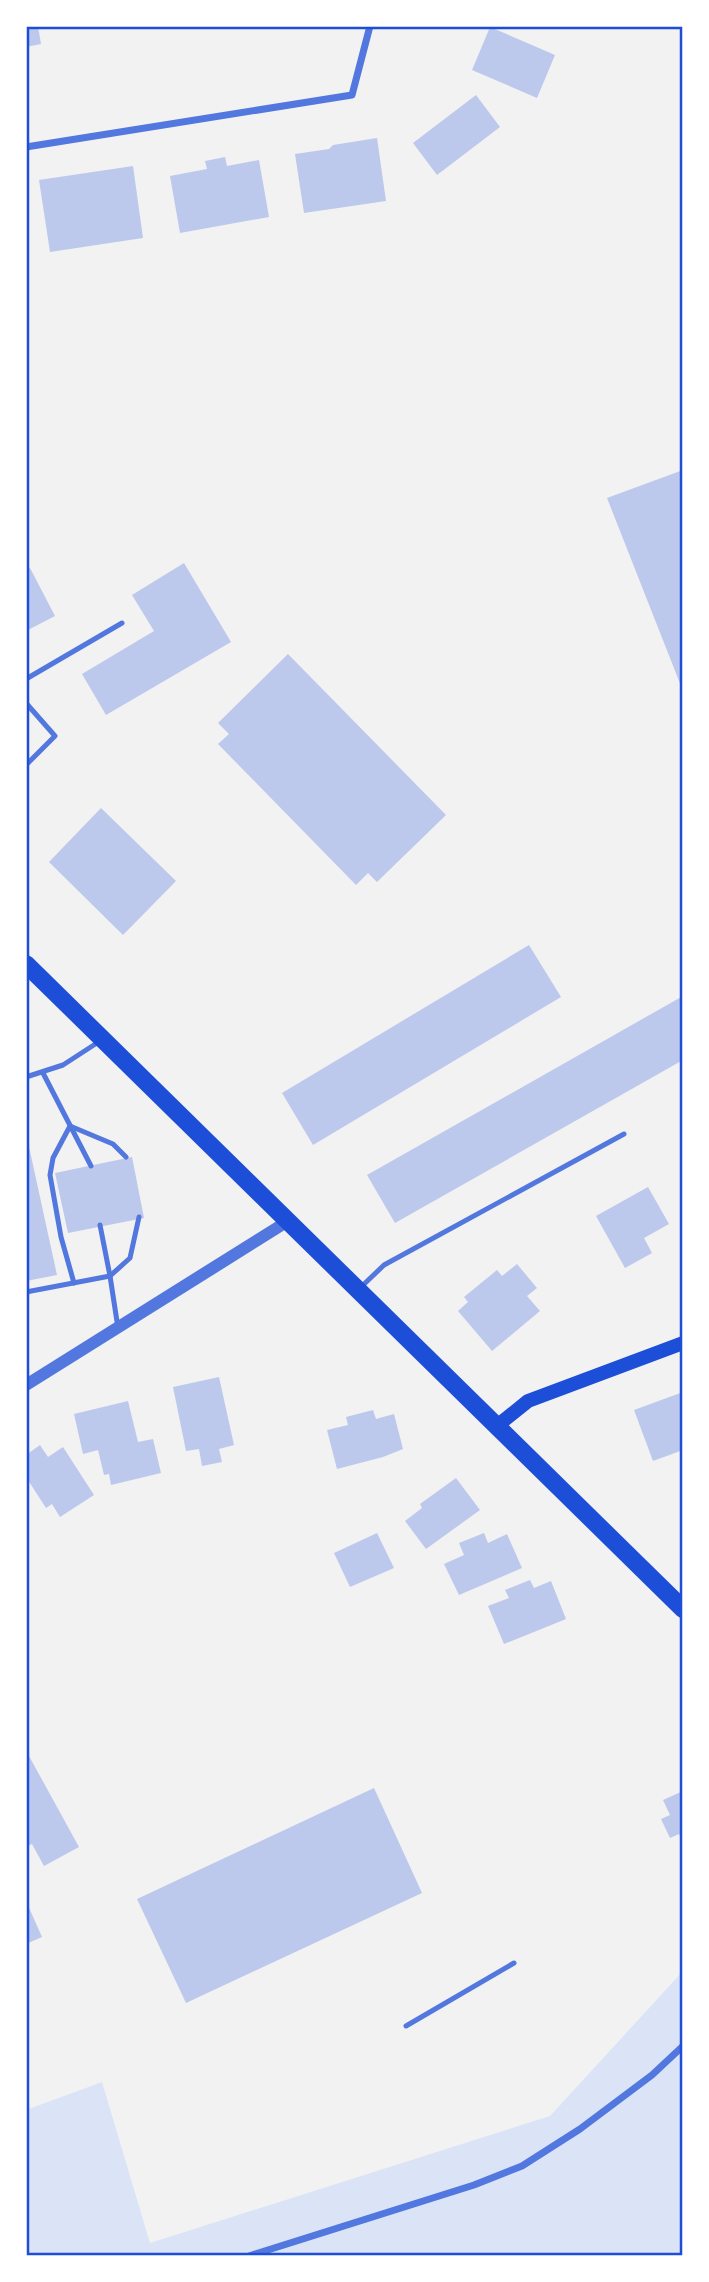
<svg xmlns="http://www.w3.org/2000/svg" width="709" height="2282" viewBox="0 0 709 2282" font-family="'Exo 2',sans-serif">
<rect width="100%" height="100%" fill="#f2f2f2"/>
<!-- green -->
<path fill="#dbe4f7" d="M683,1971V2256H26V2110L102,2082L150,2243L550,2116Z"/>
<!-- building -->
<g fill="#bdc9ec">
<path d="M26,26H38L41,44L26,47Z"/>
<path d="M490,27L555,55L537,98L472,70Z"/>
<path d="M476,95L500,127L437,175L413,143Z"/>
<path d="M377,138L386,201L304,213L295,154L329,149L333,145Z"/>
<path d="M225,157L227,166L259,160L269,217L180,233L170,176L207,169L205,161Z"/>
<path d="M133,166L143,238L50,252L39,180Z"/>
<path d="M683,470V691L607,498Z"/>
<path d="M184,563L231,642L106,715L82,674L154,631L132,595Z"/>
<path d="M30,568L55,616L26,631V570Z"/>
<path d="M288,654L446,815L377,882L368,873L356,885L218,744L229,734L218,723Z"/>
<path d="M101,808L176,881L123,935L49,862Z"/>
<path d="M529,945L561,997L313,1145L282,1093Z"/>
<path d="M683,996V1060L395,1223L367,1175Z"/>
<path d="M26,1133L57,1275L26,1281Z"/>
<path d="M132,1157L144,1218L68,1233L55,1173Z"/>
<path d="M648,1187L669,1224L644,1238L652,1253L625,1268L596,1216Z"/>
<path d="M517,1264L537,1288L527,1296L540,1311L492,1351L458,1311L468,1302L464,1297L497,1270L502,1276Z"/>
<path d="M219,1377L234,1445L219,1449L222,1462L202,1466L199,1449L186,1451L173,1387Z"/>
<path d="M683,1392V1450L653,1461L634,1410Z"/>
<path d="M128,1401L138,1442L153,1439L161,1473L111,1485L109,1474L104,1475L98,1450L83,1454L74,1414Z"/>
<path d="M373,1410L376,1419L394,1414L403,1449L383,1457L337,1469L327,1430L348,1425L346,1417Z"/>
<path d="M40,1445L48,1457L63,1447L94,1495L60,1517L52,1504L46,1508L26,1477V1455Z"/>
<path d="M456,1478L480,1510L426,1549L405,1521L422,1508L420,1504Z"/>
<path d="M377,1533L394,1568L350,1587L334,1553Z"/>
<path d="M484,1533L488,1543L507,1534L522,1568L459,1595L444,1564L464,1555L459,1543Z"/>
<path d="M530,1580L534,1588L551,1581L566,1619L504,1644L488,1606L509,1598L505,1590Z"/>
<path d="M29,1756L79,1847L44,1866L32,1844L26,1847V1758Z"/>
<path d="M374,1788L422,1893L186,2003L137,1899Z"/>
<path d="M683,1791V1842L679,1834L670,1838L661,1819L670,1815L663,1800Z"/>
<path d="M26,1901L42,1937L26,1944Z"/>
</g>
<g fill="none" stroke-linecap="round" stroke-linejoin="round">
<!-- service -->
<g stroke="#5277de" stroke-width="5">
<path d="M26,679L122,623"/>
<path d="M26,703L55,736L26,765"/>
<path d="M43,1073L91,1166"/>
<path d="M26,1077L63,1065L100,1041"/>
<path d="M100,1225L110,1276"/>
<path d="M110,1276L130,1258L139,1217"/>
<path d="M74,1283L61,1237L50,1175L53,1158L70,1126L113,1144L126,1157"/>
<path d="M360,1288L384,1265L624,1134"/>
<path d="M26,1292L110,1276L118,1328"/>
<path d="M406,2026L514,1963"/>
</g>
<!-- minor -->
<g stroke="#5277de" stroke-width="7">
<path d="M26,147L352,95L370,26"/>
<path d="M249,2256L474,2185L522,2166L580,2129L652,2075L683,2046"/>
</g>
<!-- tertiary -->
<path stroke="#5277de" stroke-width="12" d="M26,1385L288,1221"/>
<!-- secondary -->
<path stroke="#1d4ed8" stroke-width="14" d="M497,1426L528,1401L683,1343"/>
<!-- primary -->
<path stroke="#1d4ed8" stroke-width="18" d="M26,964L683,1609"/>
</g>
<!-- border -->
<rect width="709" height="2282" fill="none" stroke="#ffffff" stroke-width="56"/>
<rect x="28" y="28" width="653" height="2226" fill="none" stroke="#1d4ed8" stroke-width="2.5"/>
</svg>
